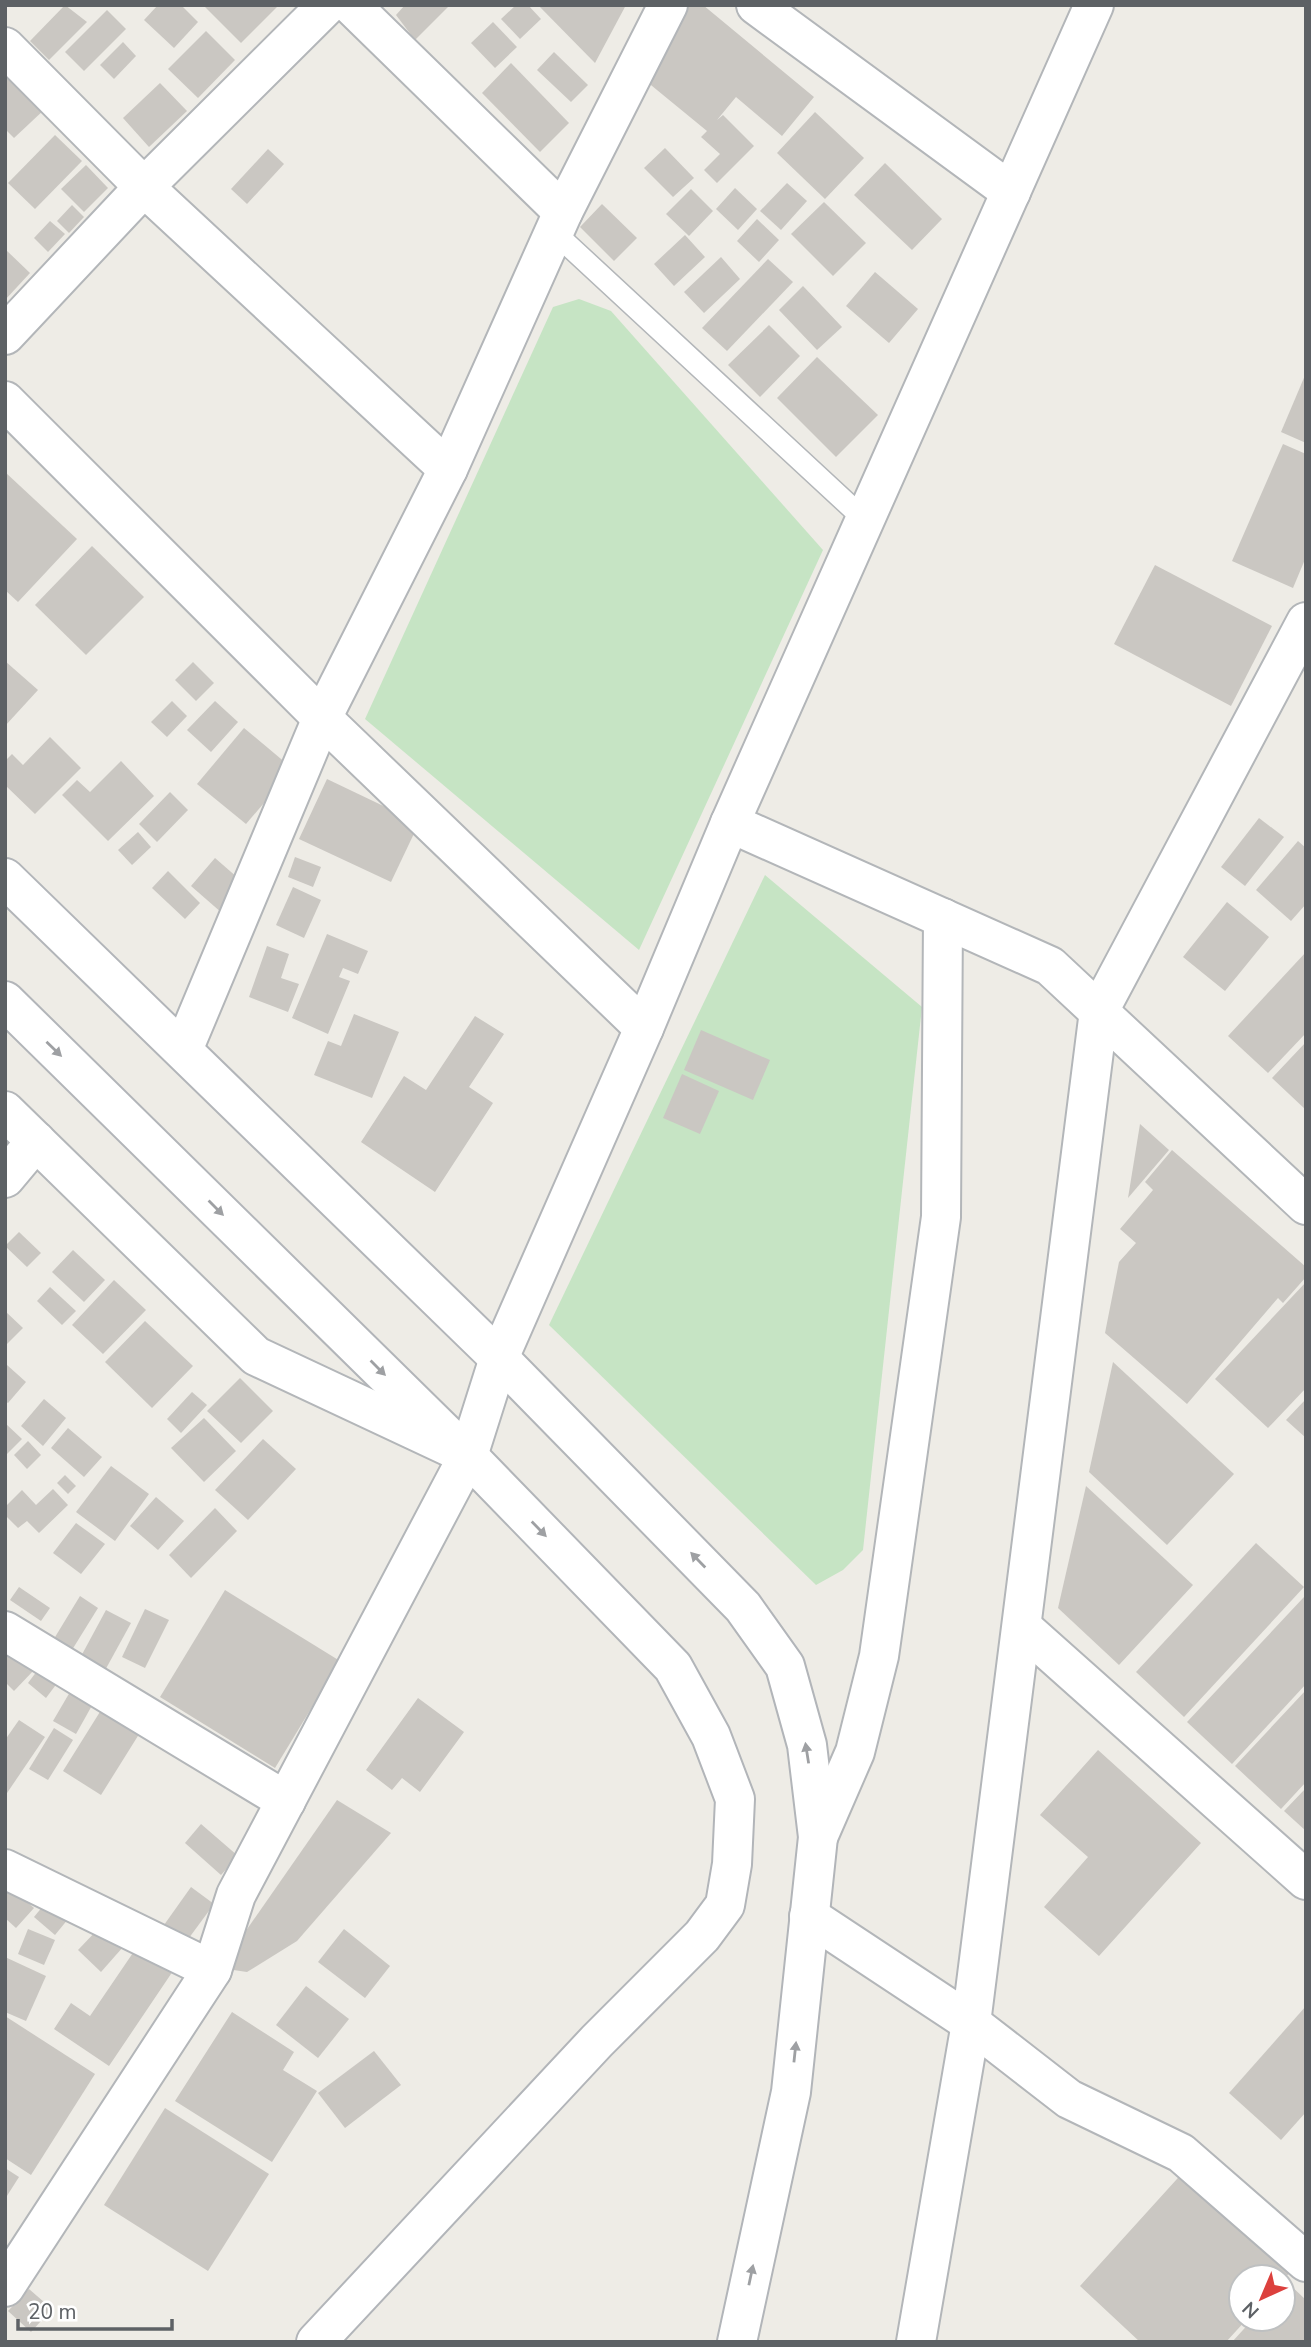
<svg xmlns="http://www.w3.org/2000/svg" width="1311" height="2347" viewBox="0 0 1311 2347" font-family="'Nunito Sans',sans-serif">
<rect width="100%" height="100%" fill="#eeece6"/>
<!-- green -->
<g fill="#c6e4c4">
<path d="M579,299L611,311L823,550L639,950L365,719L553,307Z"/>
<path d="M765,875L922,1007L863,1550L843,1570L816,1585L549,1325Z"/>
</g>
<!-- building -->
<g fill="#cac7c2">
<path d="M65,5L87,22L49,60L30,41Z"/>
<path d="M158,5H181L198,22L174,48L144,20Z"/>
<path d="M203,5H279L241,43Z"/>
<path d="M405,5H450L415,40L396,15Z"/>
<path d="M516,5H528L541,19L520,39L501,19Z"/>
<path d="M538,5H626L595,63Z"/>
<path d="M679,5H703L814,97L782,136L736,97L717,120L723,115L754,146L717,183L704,170L720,154L701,137L707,131L646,81Z"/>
<path d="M107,10L126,29L84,71L65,52Z"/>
<path d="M493,22L517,47L495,68L471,43Z"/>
<path d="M206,31L235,60L198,98L168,69Z"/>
<path d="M123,42L136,56L114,79L100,65Z"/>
<path d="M554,52L588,85L571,102L537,70Z"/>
<path d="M511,63L569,123L540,152L482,93Z"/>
<path d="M12,72L46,108L14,138L5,129V78Z"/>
<path d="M160,83L187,111L149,147L123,118Z"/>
<path d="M815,112L864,158L825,199L777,153Z"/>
<path d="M55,135L82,161L35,209L8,183Z"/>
<path d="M665,148L694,178L673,197L644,168Z"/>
<path d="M268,149L284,164L247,204L231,189Z"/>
<path d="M885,163L942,219L912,250L854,195Z"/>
<path d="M86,165L108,188L84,212L61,189Z"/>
<path d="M787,183L807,201L781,230L760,211Z"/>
<path d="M735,188L757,209L738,230L716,209Z"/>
<path d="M691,189L713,211L689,236L666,214Z"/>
<path d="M824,202L866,243L833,276L791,234Z"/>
<path d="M602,204L637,238L614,261L580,227Z"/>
<path d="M72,205L84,217L69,233L57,221Z"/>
<path d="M757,219L779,240L759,262L737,241Z"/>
<path d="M50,221L65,234L48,252L34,238Z"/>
<path d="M685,235L705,257L674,286L654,264Z"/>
<path d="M5,249L30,273L5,300Z"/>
<path d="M721,257L740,279L704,313L684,292Z"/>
<path d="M768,259L793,282L727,351L702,328Z"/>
<path d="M875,272L918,309L889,343L846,306Z"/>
<path d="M803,286L842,327L817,350L779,310Z"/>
<path d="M769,325L800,356L760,397L728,365Z"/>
<path d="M817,357L878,415L836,457L777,398Z"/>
<path d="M1306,373V443L1281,432Z"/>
<path d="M1283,444L1306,454V557L1293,588L1232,561Z"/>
<path d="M5,472L77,539L18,602L5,590Z"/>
<path d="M92,546L144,597L86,655L35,605Z"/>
<path d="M1155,565L1272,626L1231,706L1114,644Z"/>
<path d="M5,661L38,690L5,726Z"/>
<path d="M193,662L214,683L196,701L175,680Z"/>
<path d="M172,701L187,716L167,737L151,722Z"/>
<path d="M215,701L238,722L211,752L187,730Z"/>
<path d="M244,728L293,769L246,824L197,784Z"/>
<path d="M50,737L81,768L35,814L5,785V761L12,754L23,765Z"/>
<path d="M121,761L154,796L108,841L62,795L77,780L90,792Z"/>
<path d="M327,779L419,823L391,882L299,839Z"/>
<path d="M170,792L188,810L157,842L139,824Z"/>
<path d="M1259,818L1284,837L1245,886L1221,867Z"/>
<path d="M138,832L151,847L132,865L118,850Z"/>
<path d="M1298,841L1306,848V904L1291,921L1256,890Z"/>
<path d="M295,857L321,867L313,887L288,877Z"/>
<path d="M215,858L246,885L222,913L191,886Z"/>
<path d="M168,871L200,903L185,919L152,888Z"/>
<path d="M293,887L321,900L304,938L276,925Z"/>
<path d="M1227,902L1269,937L1225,991L1183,957Z"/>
<path d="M327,934L368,951L358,974L343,968L339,977L350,981L328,1034L292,1018Z"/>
<path d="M267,946L289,954L281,978L299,984L288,1012L249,997Z"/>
<path d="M1306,952V1033L1268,1073L1228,1036Z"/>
<path d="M354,1014L399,1032L372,1098L314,1075L328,1041L341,1046Z"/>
<path d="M475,1016L504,1034L469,1087L493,1103L435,1192L361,1142L404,1076L426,1090Z"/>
<path d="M701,1030L770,1060L753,1100L684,1070Z"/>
<path d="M1306,1042V1110L1272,1078Z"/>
<path d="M682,1074L719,1091L700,1134L663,1118Z"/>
<path d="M1140,1124L1169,1150L1128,1198Z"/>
<path d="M1172,1150L1306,1267V1277L1283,1303L1278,1298L1187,1404L1105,1333L1119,1262L1136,1243L1120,1229L1153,1190L1145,1182Z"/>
<path d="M19,1232L41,1253L27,1267L5,1246Z"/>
<path d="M73,1250L105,1280L84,1302L52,1272Z"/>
<path d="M114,1280L146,1310L103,1354L72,1325Z"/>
<path d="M1306,1282V1388L1268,1428L1215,1379Z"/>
<path d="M50,1287L76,1311L62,1325L37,1301Z"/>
<path d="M5,1311L23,1328L5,1346Z"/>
<path d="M145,1321L193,1366L152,1408L105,1362Z"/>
<path d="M1113,1362L1234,1474L1167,1545L1089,1472Z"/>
<path d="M7,1365L26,1382L8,1403L5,1401Z"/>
<path d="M240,1378L273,1411L241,1443L207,1411Z"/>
<path d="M192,1392L207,1405L181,1433L167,1419Z"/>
<path d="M44,1399L66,1418L43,1446L21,1426Z"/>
<path d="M1306,1399V1438L1286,1420Z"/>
<path d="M204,1418L236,1451L204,1482L171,1448Z"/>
<path d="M5,1423L22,1439L5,1456Z"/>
<path d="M68,1428L102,1457L84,1477L51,1448Z"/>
<path d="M263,1439L296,1469L248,1520L215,1490Z"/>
<path d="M28,1441L41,1455L27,1469L14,1455Z"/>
<path d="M111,1466L149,1494L115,1541L76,1512Z"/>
<path d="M65,1475L76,1486L68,1494L57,1483Z"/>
<path d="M1086,1486L1193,1585L1119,1665L1058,1608Z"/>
<path d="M53,1489L68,1505L39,1533L27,1521L18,1528L5,1515V1507L22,1490L36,1505Z"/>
<path d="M156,1497L184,1521L158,1550L130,1526Z"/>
<path d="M215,1508L237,1531L191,1578L169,1555Z"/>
<path d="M76,1523L105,1544L81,1574L53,1553Z"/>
<path d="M1256,1543L1304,1587L1184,1717L1136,1672Z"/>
<path d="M19,1587L50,1608L41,1621L10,1600Z"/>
<path d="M225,1590L340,1661L275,1768L160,1697Z"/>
<path d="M80,1596L98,1608L67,1658L49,1647Z"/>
<path d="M1304,1597L1306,1684L1232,1764L1187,1722Z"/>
<path d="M145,1609L169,1620L145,1668L122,1657Z"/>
<path d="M106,1610L131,1623L103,1674L79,1660Z"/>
<path d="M5,1644L34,1670L14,1691L5,1682Z"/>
<path d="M46,1659L64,1674L46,1698L28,1683Z"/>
<path d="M77,1680L99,1693L76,1734L53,1721Z"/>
<path d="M1306,1690V1782L1281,1809L1235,1766Z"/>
<path d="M418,1698L464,1732L420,1792L402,1778L392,1790L366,1770Z"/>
<path d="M108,1699L146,1723L101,1795L63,1771Z"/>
<path d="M19,1720L45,1737L5,1796V1740Z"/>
<path d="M54,1728L73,1740L48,1780L29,1769Z"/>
<path d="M1098,1750L1201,1843L1099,1956L1044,1907L1088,1857L1040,1815Z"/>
<path d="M1306,1788V1831L1284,1811Z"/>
<path d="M337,1800L391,1833L297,1941L247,1972L220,1968Z"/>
<path d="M201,1824L238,1856L221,1875L185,1843Z"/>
<path d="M7,1884L34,1908L16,1928L5,1918Z"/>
<path d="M191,1887L214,1904L186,1942L164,1925Z"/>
<path d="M52,1895L73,1913L55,1935L34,1917Z"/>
<path d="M100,1927L123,1947L101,1972L78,1950Z"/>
<path d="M28,1929L55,1940L44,1965L18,1954Z"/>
<path d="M344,1929L390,1966L365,1998L318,1962Z"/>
<path d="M139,1944L175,1968L109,2066L54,2029L71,2003L90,2016Z"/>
<path d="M5,1957L46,1976L26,2021L5,2012Z"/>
<path d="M306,1986L349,2019L318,2058L276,2025Z"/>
<path d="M1306,2006V2112L1281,2140L1229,2093Z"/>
<path d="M232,2012L294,2052L283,2070L317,2091L272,2162L175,2101Z"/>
<path d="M5,2016L95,2074L31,2175L5,2158Z"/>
<path d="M374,2051L401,2085L345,2128L318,2093Z"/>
<path d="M165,2108L269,2174L208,2271L104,2205Z"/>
<path d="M5,2168L19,2177L5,2199Z"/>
<path d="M1186,2169L1294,2268L1283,2280V2277H1241V2319H1247L1226,2342H1140L1080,2286Z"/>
<path d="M1287,2282L1306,2300V2342H1232L1253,2319H1283V2286Z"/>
<path d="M29,2289L52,2309L31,2332L8,2311Z"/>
</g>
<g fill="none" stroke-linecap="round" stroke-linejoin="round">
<defs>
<path id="service" d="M554,232L865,520"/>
<g id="minor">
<path d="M351,5L563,212"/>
<path d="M756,5L1011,192"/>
<path d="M5,47L144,187L448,469"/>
<path d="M5,335L144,187L327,5"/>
<path d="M5,401L322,718L644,1028"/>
<path d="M730,823L1050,966L1306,1205"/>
<path d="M183,1050L322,718L448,469L563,212L668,5"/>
<path d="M5,1111L256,1356L463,1453"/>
<path d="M5,1178L36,1141"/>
<path d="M1022,1627L1306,1880"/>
<path d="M5,1631L286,1801"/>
<path d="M818,1837L855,1752L879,1656L941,1217L943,918"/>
<path d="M5,1869L212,1970"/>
<path d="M809,1916L971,2023L1069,2099L1181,2153L1306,2262"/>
<path d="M916,2342L971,2023L1099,1011L1306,622"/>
</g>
<path id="tertiary" d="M5,2287L212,1970L236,1895L468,1456L499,1358L644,1028L730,823L1094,5"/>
<g id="secondary">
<path d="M5,878L499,1358L743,1607L785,1666L807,1745L818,1837L791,2092L737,2342"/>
<path d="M5,1001L468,1456L673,1667L711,1736L735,1799L732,1864L725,1905L702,1936L597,2041L316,2342"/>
</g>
</defs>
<!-- service casing -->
<use href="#service" stroke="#b3b6b9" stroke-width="24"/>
<!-- minor casing -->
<use href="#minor" stroke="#b3b6b9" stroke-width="42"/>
<!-- tertiary casing -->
<use href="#tertiary" stroke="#b3b6b9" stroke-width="42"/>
<!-- secondary casing -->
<use href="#secondary" stroke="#b2b5b9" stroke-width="42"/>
<!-- service -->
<use href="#service" stroke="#fff" stroke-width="21"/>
<!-- minor -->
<use href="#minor" stroke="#fff" stroke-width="38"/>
<!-- tertiary -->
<use href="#tertiary" stroke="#fff" stroke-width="38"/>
<!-- secondary -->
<use href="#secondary" stroke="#fff" stroke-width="38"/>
</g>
<!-- one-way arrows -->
<defs><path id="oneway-solid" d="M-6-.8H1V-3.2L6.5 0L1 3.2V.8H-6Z" transform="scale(1.75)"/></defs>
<g fill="#9ea0a3">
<use href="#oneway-solid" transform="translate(54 1049) rotate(44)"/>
<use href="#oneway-solid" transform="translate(216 1208) rotate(45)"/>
<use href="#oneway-solid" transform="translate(378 1368) rotate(45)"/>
<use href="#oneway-solid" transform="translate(539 1529) rotate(46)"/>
<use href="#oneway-solid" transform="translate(698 1560) rotate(-134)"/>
<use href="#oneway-solid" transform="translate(807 1753) rotate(-99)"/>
<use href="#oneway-solid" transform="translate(795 2052) rotate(-84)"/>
<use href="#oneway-solid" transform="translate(751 2275) rotate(-78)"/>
</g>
<!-- border -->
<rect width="1311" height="2347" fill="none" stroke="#5d6165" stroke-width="14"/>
<!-- north arrow -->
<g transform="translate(1262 2298) rotate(224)"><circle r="33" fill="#ffffff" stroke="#bec0c1" stroke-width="2"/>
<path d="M0-5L12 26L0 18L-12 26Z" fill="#dc413e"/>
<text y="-10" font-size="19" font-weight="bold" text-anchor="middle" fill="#5d6165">N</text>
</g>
<!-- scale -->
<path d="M18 2319v10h154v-10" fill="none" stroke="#5d6165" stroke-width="3.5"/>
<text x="28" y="2319" font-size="21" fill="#5d6165" stroke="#ffffff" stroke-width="5" paint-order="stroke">20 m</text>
</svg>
